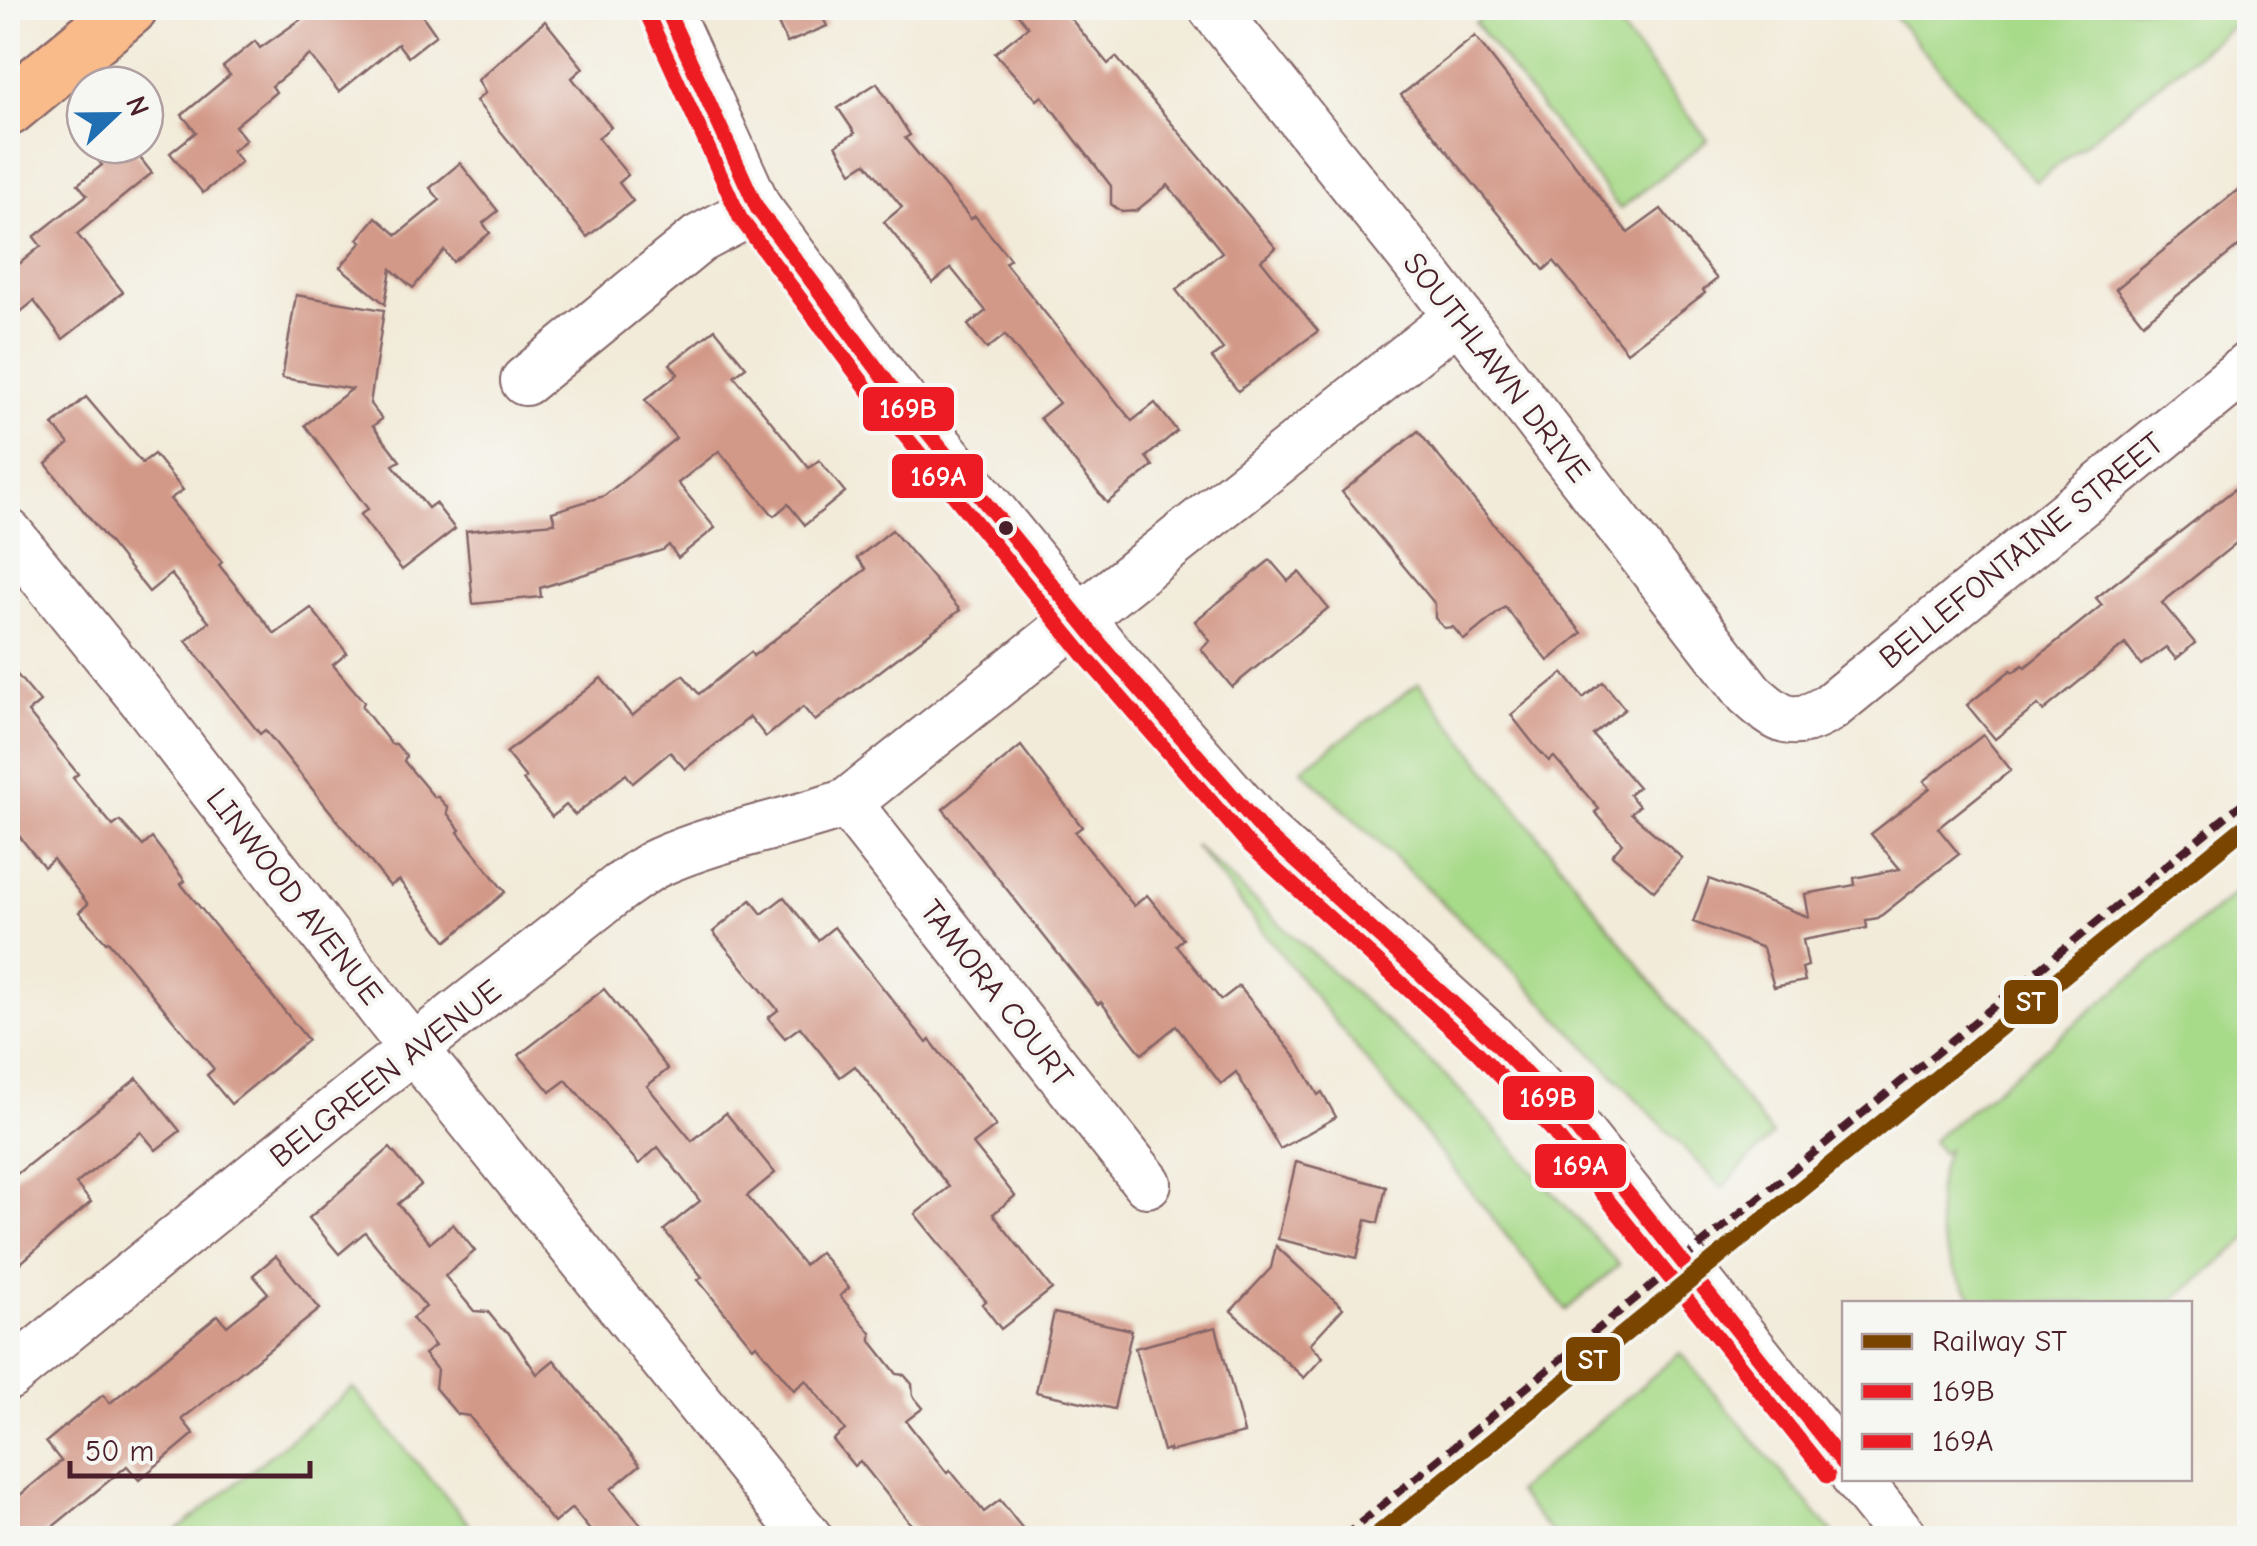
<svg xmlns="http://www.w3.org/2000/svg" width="2257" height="1546" viewBox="0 0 2257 1546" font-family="'Comic Neue',sans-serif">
<rect width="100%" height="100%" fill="#f6f6f2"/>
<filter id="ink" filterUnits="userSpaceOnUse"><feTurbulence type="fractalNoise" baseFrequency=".01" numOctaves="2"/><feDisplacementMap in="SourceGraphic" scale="20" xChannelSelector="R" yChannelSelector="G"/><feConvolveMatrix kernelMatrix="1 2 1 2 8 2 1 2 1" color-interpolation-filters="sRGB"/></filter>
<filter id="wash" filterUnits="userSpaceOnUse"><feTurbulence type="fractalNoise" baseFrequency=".0048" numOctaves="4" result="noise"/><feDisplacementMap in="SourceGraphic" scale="40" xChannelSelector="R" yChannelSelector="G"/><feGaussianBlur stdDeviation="2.25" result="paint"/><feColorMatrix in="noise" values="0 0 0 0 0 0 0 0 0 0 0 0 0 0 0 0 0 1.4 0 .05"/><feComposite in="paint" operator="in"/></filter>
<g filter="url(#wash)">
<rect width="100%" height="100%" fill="#f2ebd9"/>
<!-- green -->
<g fill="#a7da89" stroke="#787c5a" stroke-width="2.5">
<path d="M1495,8H1605L1708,140L1620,209L1475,23Z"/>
<path d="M1887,8H2249L2250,12L2036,182Z"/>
<path d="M1419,683L1772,1135L1722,1188L1504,961L1301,769Z"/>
<path d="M1194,845L1450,1080L1619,1265L1566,1310Z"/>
<path d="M2249,882V1238L2170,1303H1979C1938,1262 1927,1205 1947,1150L1942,1153L1932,1141Z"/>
<path d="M1680,1353L1837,1538H1556L1516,1492Z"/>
<path d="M353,1388L481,1538H168Z"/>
</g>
<g id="blocks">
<!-- building -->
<g fill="#d39988">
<path d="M317,8H417L436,35L408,57L398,44L339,92L310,55L272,86L276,92L235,126L246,140L232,151L241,162L203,193L170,153L196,132L182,115L230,75L223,67L255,41L260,48Z"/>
<path d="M771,8H818L827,26L787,43Z"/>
<path d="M1013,8H1062L1108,64L1116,57L1276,248L1261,260L1318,331L1238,391L1212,358L1223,349L1176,290L1222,252L1168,185L1136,211L1122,212L1111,204V186L1095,165L1042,96L1037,100L995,53L1028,27Z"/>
<path d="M545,21L583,68L572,78L611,127L598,138L628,175L619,183L633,201L587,237L476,101L485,93L478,80Z"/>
<path d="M1475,36L1628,233L1661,209L1717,279L1703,290L1705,293L1627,352L1554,261L1544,270L1401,95Z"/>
<path d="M877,83L910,135L905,138L971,219L975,216L1010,259L1005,263L1132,421L1155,403L1177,431L1146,457L1153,466L1107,503L1040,418L1059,403L1040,379L1005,335L987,349L968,325L986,311L951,268L933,283L884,222L902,207L866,163L852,172L836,145L855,133L838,108Z"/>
<path d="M114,145H130L152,173L77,234L123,292L63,339L34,301L8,322V273L41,246L34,237L87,195L78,184L102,165L97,159Z"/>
<path d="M460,163L498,211L483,223L490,233L453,262L444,250L413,288L391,269L385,304L340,267L362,242L358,239L376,217L397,235L440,200L430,188Z"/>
<path d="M2250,180V237L2143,323L2116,289Z"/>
<path d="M296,295L384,310L370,404L382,419L373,426L400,461L393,465L428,508L435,503L455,529L402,570L360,515L368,509L305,425L352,389L282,378Z"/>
<path d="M715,329L746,367L734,376L809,468L819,460L845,492L805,525L788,504L774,516L719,451L678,483L715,528L678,558L669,545L663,550L540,588L541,597L473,604L466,531L555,523L552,512L604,496L676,438L645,400L678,374L670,364Z"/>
<path d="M86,397L142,463L154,454L183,490L170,499L222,562L219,565L275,634L311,608L347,653L333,665L364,702L362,707L391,744H396L406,756L404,761L434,797H438L448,808L447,813L460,830L458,832L505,892L447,941L399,880L390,886L265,730L260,734L186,641L209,622L171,574L149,592L46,464L69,444L53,425Z"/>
<path d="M1418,431L1582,633L1548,661L1505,607L1464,640L1453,627L1444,628L1435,618V604L1426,593L1342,492Z"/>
<path d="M2250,477V532L2162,603L2195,643L2176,659L2166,647L2141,665L2125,644L2043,711L2038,705L1995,739L1967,705L2011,670L2013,672L2023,665L2025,667L2102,605L2096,598Z"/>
<path d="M892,530L960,610L815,721L803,707L766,737L750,717L685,769L670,752L633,783L626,774L575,815L566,805L552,817L523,780L526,778L506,753L601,678L632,716L683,675L699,694L751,652L753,656L866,569L857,558Z"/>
<path d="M1270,560L1288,581L1299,572L1328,608L1232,687L1201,649L1210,641L1195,621Z"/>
<path d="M8,664L40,702L28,712L78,774L73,778L113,826L120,821L143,846L152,838L185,881L181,884L308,1040L231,1104L207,1075L214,1069L108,941L106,942L79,912L88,904L53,859L44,867L8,822Z"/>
<path d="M1563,673L1583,698L1603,682L1625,709L1593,735L1638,787L1629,794L1639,806L1631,813L1682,858L1654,891L1612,855L1622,843L1595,812L1599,809L1554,757L1549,761L1536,747L1511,715Z"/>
<path d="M1983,735L2011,770L1938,828L1959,854L1878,918L1866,920L1867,928L1803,940L1808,966L1802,968L1805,981L1774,987L1763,948L1693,922L1709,879L1809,917L1805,894L1855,885L1854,878L1900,869L1871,834L1930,788L1924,781Z"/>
<path d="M1021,746L1082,827L1075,832L1134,906L1147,895L1183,939L1176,945L1221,1000L1239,986L1298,1060L1318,1095L1322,1092L1336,1117L1280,1149L1236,1072L1221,1084L1176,1026L1142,1054L1101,1002L1098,1004L943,809Z"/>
<path d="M784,897L818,940L834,927L927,1043L930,1040L996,1126L973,1144L1015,1196L993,1214L1052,1289L1001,1329L982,1304L986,1301L915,1214L949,1187L855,1066L840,1077L800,1027L785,1038L768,1018L778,1010L713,932L751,900L762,914Z"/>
<path d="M604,989L668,1069L647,1086L692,1141L726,1113L775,1173L747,1196L804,1265L820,1252L849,1288L840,1296L871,1333V1341L897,1374L904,1375L912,1384L913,1396L923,1408L906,1421L947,1473L950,1470L984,1512L1000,1500L1030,1538H922L860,1461L854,1466L833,1440L845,1430L806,1380L794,1390L756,1344L753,1347L698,1280L702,1277L664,1230L700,1201L658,1147L639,1164L566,1080L550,1092L519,1055Z"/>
<path d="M137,1078L180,1131L156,1150L141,1132L76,1184L91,1202L8,1274V1181Z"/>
<path d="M390,1148L421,1185L398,1204L430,1243L453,1224L475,1251L445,1276L474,1311L488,1312L501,1328L508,1332L537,1374L554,1360L640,1465L611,1489L652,1538H596L572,1508L554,1523L469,1416L457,1414L435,1388L437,1370L424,1354L435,1346L412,1318L426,1307L365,1232L339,1254L309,1218Z"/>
<path d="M1296,1162L1386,1187L1378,1223L1366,1220L1357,1258L1278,1239Z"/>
<path d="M1276,1246L1343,1308L1310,1344L1323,1357L1304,1378L1231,1311L1271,1268Z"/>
<path d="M276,1256L320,1309L182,1419L194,1434L139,1480L127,1466L39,1538H8V1505L61,1461L46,1442L103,1395L110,1403L218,1315L227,1326L268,1293L253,1275Z"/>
<path d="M1054,1313L1132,1330L1114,1409L1036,1392Z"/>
<path d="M1216,1327L1244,1433L1169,1452V1449L1163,1451L1135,1348Z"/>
</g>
</g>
</g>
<g filter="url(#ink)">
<use href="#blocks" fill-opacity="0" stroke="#856668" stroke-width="2.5"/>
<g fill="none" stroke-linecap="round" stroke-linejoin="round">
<defs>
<g id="minor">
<path d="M666,8L757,208L890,386L1103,647L1264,832L1489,1036L1566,1116L1844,1464"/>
<path d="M1213,8L1424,272L1750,694C1780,721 1792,730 1829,708L2250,365"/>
<path d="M525,381L699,239L757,208"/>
<path d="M8,533L147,704L389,1018L808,1538"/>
<path d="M847,803L1147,1183"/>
<path d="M8,1376L377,1077L620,887C633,879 645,868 659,862C719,835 785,825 847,803L1458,317"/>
<path d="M1856,1478L1904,1538"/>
</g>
<path id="major" d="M8,108L129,8"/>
</defs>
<!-- minor casing -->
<use href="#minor" stroke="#856668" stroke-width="52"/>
<!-- major casing -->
<use href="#major" stroke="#856668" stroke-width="60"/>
<!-- minor -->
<use href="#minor" stroke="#fff" stroke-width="48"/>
<!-- major -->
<use href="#major" stroke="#fabb8b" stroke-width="55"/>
<!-- rail -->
<path stroke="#4a1f2b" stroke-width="8" stroke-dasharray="15 8" stroke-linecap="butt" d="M1342,1538L2250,797"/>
<defs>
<path id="bus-1" d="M666,8L757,208L890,386L1103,647L1264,832L1489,1036L1566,1116L1844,1464"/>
<path id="bus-2" d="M648,16L740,218L875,399L1088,660L1249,845L1475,1050L1551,1129L1828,1476"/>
</defs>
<!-- bus-1 casing -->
<use href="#bus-1" stroke="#f6f6f2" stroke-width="22"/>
<!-- bus-2 casing -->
<use href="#bus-2" stroke="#f6f6f2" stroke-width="22"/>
<!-- bus-1 -->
<use href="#bus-1" stroke="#ed1c24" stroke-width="15"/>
<!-- bus-2 -->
<use href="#bus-2" stroke="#ed1c24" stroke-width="15"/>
<defs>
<path id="rail-1" d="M1374,1538L2250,823"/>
</defs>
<!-- rail-1 casing -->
<use href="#rail-1" stroke="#f6f6f2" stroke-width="25"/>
<!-- rail-1 -->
<use href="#rail-1" stroke="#794400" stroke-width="18"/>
</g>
</g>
<!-- markers -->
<circle fill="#4a1f2b" stroke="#f6f6f2" stroke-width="4" cx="1006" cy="528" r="9"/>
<g text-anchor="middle" stroke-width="8" stroke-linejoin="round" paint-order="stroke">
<!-- street labels -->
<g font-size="32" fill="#4a1f2b" stroke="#f6f6f2">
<text transform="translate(1497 367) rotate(52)" y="11">SOUTHLAWN DRIVE</text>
<text transform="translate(2021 550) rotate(-39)" y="11">BELLEFONTAINE STREET</text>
<text transform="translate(295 896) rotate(52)" y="11">LINWOOD AVENUE</text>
<text transform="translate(997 993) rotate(52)" y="11">TAMORA COURT</text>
<text transform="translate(385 1073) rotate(-38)" y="11">BELGREEN AVENUE</text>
</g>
</g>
<g stroke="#f6f6f2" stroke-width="4">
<rect x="861" y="385" width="95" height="48" rx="10" fill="#ed1c24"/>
<rect x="890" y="452" width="95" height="48" rx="10" fill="#ed1c24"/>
<rect x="2002" y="978" width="58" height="48" rx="10" fill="#794400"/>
<rect x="1501" y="1074" width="95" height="48" rx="10" fill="#ed1c24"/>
<rect x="1533" y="1142" width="95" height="48" rx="10" fill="#ed1c24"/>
<rect x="1564" y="1335" width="58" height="48" rx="10" fill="#794400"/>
</g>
<g font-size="28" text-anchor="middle" font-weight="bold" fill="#fff">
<text x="908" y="418">169B</text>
<text x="938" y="486">169A</text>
<text x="2031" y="1011">ST</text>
<text x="1548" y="1107">169B</text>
<text x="1580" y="1175">169A</text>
<text x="1593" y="1369">ST</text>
</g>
<!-- margin -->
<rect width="2257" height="1546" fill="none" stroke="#f6f6f2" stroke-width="40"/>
<!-- legend -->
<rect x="1842" y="1301" width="350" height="180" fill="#f6f6f2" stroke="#b1a0a2" stroke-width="2.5"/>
<rect x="1862" y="1334" width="50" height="15" fill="#794400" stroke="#b1a0a2" stroke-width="2.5"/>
<text x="1932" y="1351" font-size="30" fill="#4a1f2b">Railway ST</text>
<rect x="1862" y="1384" width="50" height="15" fill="#ed1c24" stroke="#b1a0a2" stroke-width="2.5"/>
<text x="1932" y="1401" font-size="30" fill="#4a1f2b">169B</text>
<rect x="1862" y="1434" width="50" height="15" fill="#ed1c24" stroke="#b1a0a2" stroke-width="2.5"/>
<text x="1932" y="1451" font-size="30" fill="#4a1f2b">169A</text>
<!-- north arrow -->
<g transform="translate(115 115) rotate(68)"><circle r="48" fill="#f6f6f2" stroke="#b1a0a2" stroke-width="2.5"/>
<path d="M0-8L18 38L0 25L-18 38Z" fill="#1f6fb2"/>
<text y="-15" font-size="28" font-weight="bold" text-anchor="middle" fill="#4a1f2b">N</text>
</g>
<!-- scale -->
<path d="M70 1461v15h240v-15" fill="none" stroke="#4a1f2b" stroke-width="5"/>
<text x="85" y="1461" font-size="30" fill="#4a1f2b" stroke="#f6f6f2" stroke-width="8" paint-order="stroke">50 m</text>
</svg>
